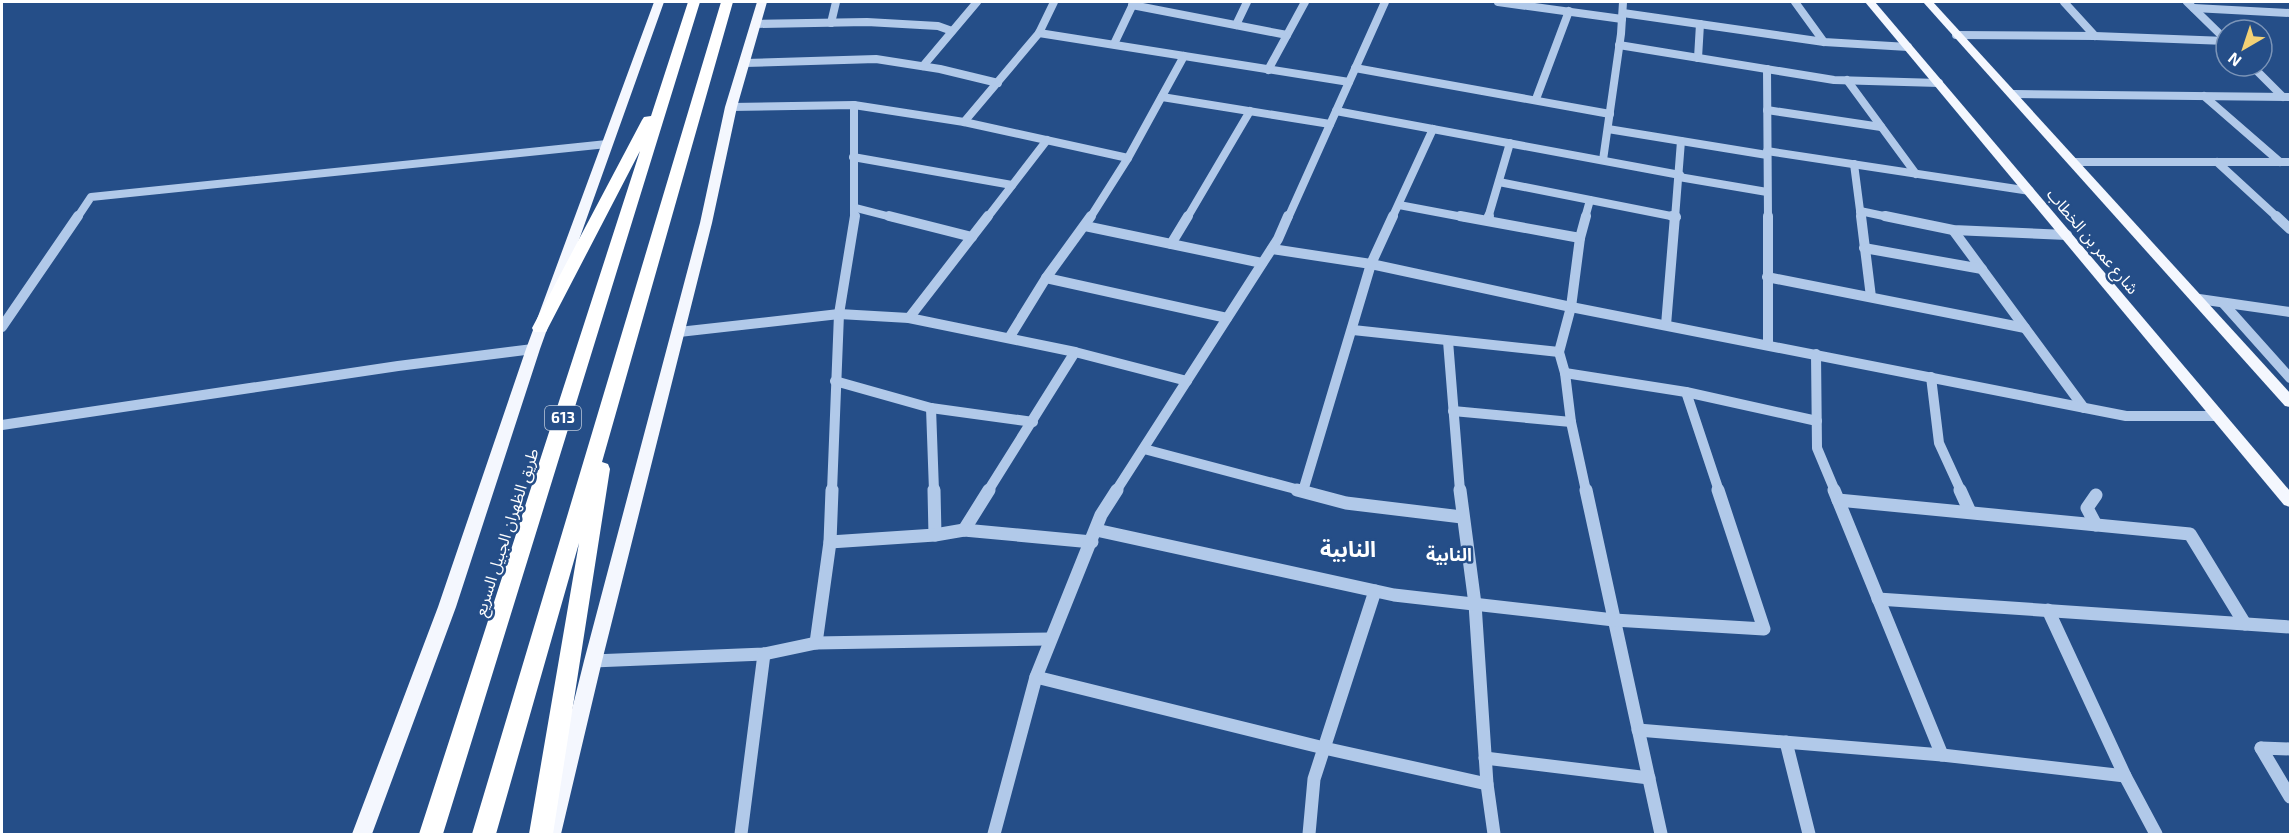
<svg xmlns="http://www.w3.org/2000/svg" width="2292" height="836" viewBox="0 0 2292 836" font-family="'Exo 2','Noto Sans Arabic',sans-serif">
<rect width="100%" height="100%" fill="#254e88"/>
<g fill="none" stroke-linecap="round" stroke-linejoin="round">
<!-- minor-far2 -->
<g stroke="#b1c9e9" stroke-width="8">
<path d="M1498,2L1622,19"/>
<path d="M1795,2L1824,42"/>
<path d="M2064,2L2095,36"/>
<path d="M2187,2L2226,40"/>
<path d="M1132,5L1287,35"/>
<path d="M2194,8L2290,13"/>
<path d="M1623,13L1824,42L1908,47"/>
<path d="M831,23L836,2"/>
<path d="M755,24L867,22L938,26L952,31"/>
<path d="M1236,25L1247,2"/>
<path d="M1039,33L1349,82"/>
<path d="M1956,35L2095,36L2226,41"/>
<path d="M1114,44L1134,2"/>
<path d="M1619,45L1834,80L1939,83"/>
<path d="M1698,58L1700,24"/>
<path d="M744,63L876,59L940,69L998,83"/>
<path d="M923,66L977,2"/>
<path d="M2252,66L2283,97"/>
<path d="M1355,68L1610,114"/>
<path d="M1767,69L1768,218"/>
<path d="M1268,70L1305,2"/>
<path d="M1847,80L1916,174"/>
<path d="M2014,94L2290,97"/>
<path d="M2204,96L2280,162"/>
<path d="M1162,97L1330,124"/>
<path d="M1536,99L1569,11"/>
<path d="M854,105V218"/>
<path d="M731,107L854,105L964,122L1128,158"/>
<path d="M1767,110L1881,127"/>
<path d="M1336,111L1680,175"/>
<path d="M964,122L1039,33L1054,2"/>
<path d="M1608,129L1767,155"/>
<path d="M1767,151L2030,191"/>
<path d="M853,157L1012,185"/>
<path d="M1603,160L1621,34L1623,2"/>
<path d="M2075,162H2290"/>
<path d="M2217,162L2278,218"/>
<path d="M1854,164L1861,218"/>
<path d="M1679,177L1767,192"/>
<path d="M1499,182L1676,217"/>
<path d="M1399,205L1468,218"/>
<path d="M856,208L895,218"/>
<path d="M1860,211L1893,218"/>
<path d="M77,218L91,197L607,144"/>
<path d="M987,218L1047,140"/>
<path d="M1090,218L1128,158L1184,56"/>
<path d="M1187,218L1250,111"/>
<path d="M1288,218L1385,2"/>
<path d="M1392,218L1433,129"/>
<path d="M1488,218L1510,143"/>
<path d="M1585,218L1590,200"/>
<path d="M1675,218L1681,141"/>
</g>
<!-- minor-far1 -->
<g stroke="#b1c9e9" stroke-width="10">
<path d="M889,216L972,237"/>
<path d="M1460,216L1580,238"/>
<path d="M1586,216L1580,238L1571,307L1559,352L1565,373L1571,422L1586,491"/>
<path d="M1672,216L1676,217"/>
<path d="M1768,216V345"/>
<path d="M1861,216L1871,297"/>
<path d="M1885,216L1953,230L2067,235"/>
<path d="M2276,216L2290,229"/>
<path d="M1488,219L1489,216"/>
<path d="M1085,226L1262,263"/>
<path d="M1953,230L2084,408"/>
<path d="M1171,244L1188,216"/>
<path d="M1864,248L1982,269"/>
<path d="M1272,249L1371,264L1571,307L2126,416H2219"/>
<path d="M1767,277L2025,328"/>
<path d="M1046,278L1227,318"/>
<path d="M2199,299L2290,312"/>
<path d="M2223,303L2290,378"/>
<path d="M909,318L988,216"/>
<path d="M1666,325L1675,216"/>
<path d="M2,327L78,216"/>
<path d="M1353,330L1559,352"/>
<path d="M679,332L839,314L909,318L1075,352L1187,381"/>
<path d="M1009,338L1046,278L1091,216"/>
<path d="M1448,341L1460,491"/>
<path d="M1816,354L1817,448L1835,491"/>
<path d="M1565,373L1686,392L1817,421"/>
<path d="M1931,377L1939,443L1961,491"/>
<path d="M835,381L931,408L1033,422"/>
<path d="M1686,392L1719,491"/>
<path d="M931,408L934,491"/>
<path d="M1453,411L1571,422"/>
<path d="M2,425L398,366L533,349"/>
<path d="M1144,449L1303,491"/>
<path d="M832,491L839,314L855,216"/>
<path d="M988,491L1075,352"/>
<path d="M1116,491L1278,239L1288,216"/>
<path d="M1303,491L1371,264L1393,216"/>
</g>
<!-- minor -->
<g stroke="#b1c9e9" stroke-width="13">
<path d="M934,490L935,535"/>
<path d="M1297,490L1346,503L1462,517"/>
<path d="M1460,490L1475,604L1487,784L1494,834"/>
<path d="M1586,490L1661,834"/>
<path d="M1834,490L1942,755"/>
<path d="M1960,490L1970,512"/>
<path d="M2096,495L2087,508L2096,525"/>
<path d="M1838,500L2190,534L2245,624"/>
<path d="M964,530L989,490"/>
<path d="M1096,530L1394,595L1614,620L1764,629L1718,490"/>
<path d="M830,542L935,535L964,530L1092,542"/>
<path d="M1878,599L2290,627"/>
<path d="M2048,610L2125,776L2156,834"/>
<path d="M816,643L830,542L832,490"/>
<path d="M593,661L764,654L816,643L1050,639"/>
<path d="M1036,677L1324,748L1487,784"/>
<path d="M1638,730L1942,755L2125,776"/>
<path d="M1786,742L1809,834"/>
<path d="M2261,748L2290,797"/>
<path d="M2261,748L2290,749"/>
<path d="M1485,758L1649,778"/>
<path d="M741,834L764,654"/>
<path d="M994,834L1036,677L1101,515L1117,490"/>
<path d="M1309,834L1314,779L1375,591"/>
</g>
<!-- major -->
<g fill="#f4f7fe" fill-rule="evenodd">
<path d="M654,2H664L540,349L456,607L372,834H352L438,607L526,349Z"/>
<path d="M757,2H767L737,107L712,223L602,661L561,834H541L584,661L700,223L725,107Z"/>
<path d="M1865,2H1875L2290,491V507L2284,505Z"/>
<path d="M1923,2H1933L2290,393V407L2285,406Z"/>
</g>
<!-- highway -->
<g fill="#fff" fill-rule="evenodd">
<path d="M688,2H700L443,834H419L640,151L548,328L546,332H534L532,328L642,120L644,117L651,116Z"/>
<path d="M721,2H733L602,462L608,464L610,469L553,834H529L579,543L496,834H472Z"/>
</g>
</g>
<g text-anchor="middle" stroke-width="5" stroke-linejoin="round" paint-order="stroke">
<!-- shield labels -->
<rect fill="#254e88" stroke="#becadb" stroke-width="1.5" x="545" y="406" width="36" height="24" rx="4.5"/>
<g font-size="15" font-weight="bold" fill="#fff">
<text x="563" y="423">613</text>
</g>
<!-- street labels -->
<g font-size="16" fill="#fff" stroke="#254e88">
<text transform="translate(2093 241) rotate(50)" y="6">شارع عمر بن الخطاب</text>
<text transform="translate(506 532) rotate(-72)" y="6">طريق الظهران الجبيل السريع</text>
</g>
<!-- neighbourhood labels -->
<g font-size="18" font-weight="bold" fill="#fff" stroke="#254e88">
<text x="1449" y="561">النابية</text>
</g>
<!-- district labels -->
<g font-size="22" font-weight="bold" fill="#fff" stroke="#254e88">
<text x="1348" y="557">النابية</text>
</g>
</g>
<!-- border -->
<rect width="2292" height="836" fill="none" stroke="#ffffff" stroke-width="6"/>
<!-- north arrow -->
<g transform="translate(2244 48) rotate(219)"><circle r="28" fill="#254e88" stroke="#7c95b8" stroke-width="1.5"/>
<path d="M0-4.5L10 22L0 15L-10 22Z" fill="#f3d175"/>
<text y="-9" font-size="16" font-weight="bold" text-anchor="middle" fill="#ffffff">N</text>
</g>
</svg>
